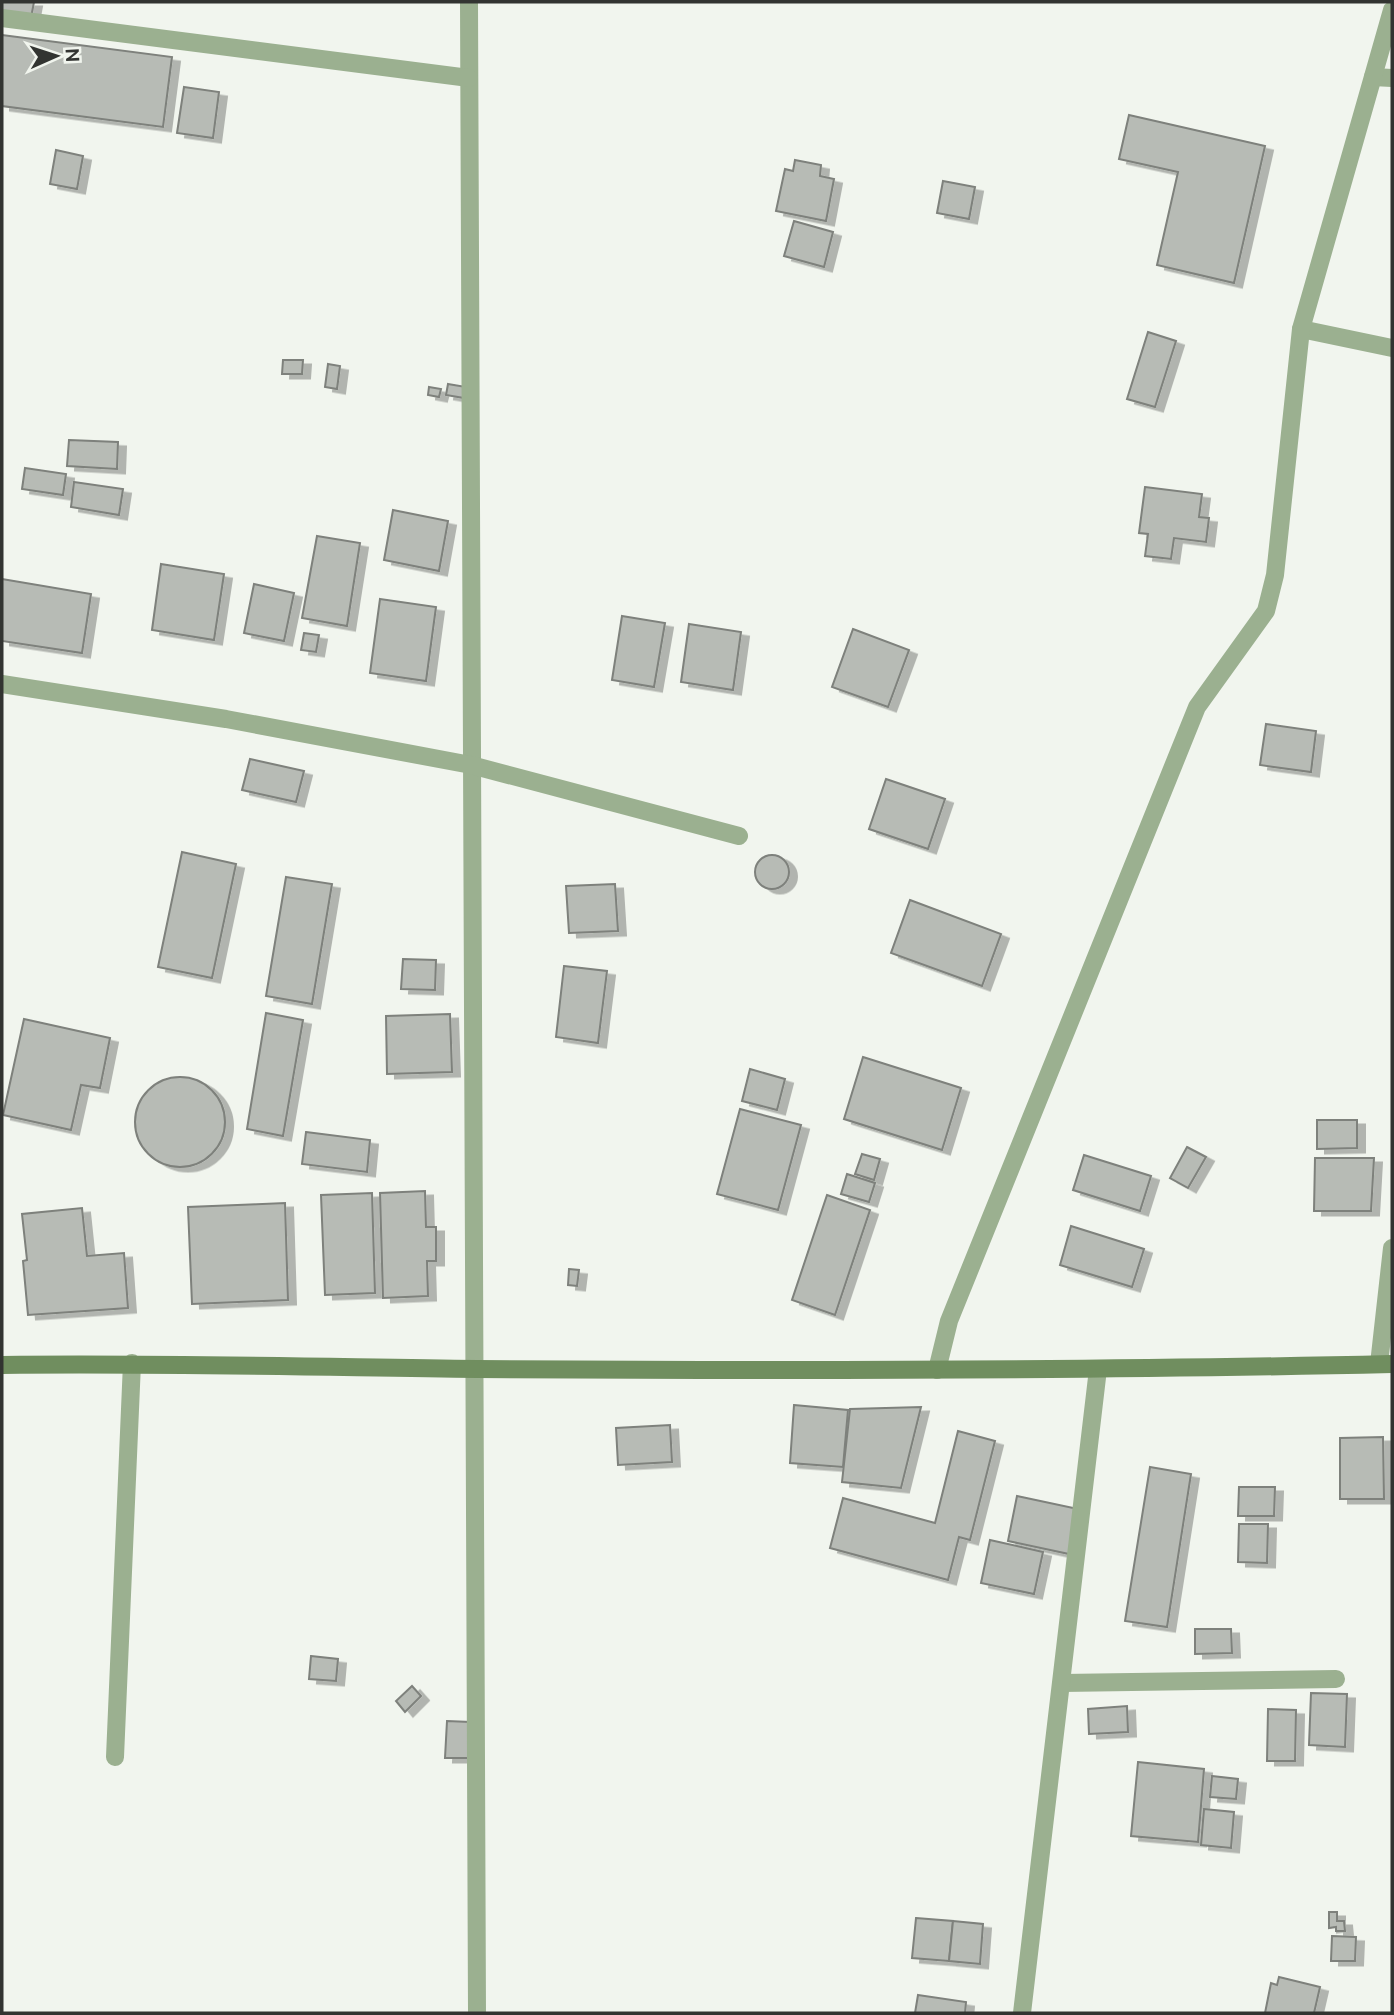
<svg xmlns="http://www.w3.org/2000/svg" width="1394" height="2015" viewBox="0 0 1394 2015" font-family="Ubuntu,sans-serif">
<defs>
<filter id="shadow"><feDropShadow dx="8" dy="4.5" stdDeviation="0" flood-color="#0004"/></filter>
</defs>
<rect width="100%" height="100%" fill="#f1f5ee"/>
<!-- building -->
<g fill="#b7bbb5" stroke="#7e817c" stroke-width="2" filter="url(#shadow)">
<path d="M2,2H34L30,23L2,18Z"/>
<path d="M2,35L172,57L163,127L2,106Z"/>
<path d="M184,87L219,92L213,138L177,133Z"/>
<path d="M1129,115L1265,146L1234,283L1157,265L1178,172L1119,159Z"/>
<path d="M56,150L83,156L77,189L50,184Z"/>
<path d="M795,160L821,165L820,176L834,179L826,221L776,211L785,169L793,171Z"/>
<path d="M943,181L975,187L969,219L937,213Z"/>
<path d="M794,221L833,232L824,267L784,256Z"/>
<path d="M1148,332L1176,341L1155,407L1127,399Z"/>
<path d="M283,360H303L302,374H282Z"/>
<path d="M328,364L340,366L337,389L325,387Z"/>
<path d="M448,384L466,387L464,398L446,395Z"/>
<path d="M429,387L441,389L439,397L428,395Z"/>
<path d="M69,440L118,442L117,469L67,466Z"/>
<path d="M25,468L66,474L63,495L22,489Z"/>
<path d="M74,482L123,489L119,515L71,507Z"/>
<path d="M1145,487L1202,494L1199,517L1209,518L1206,542L1174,538L1171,559L1145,556L1148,534L1139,533Z"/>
<path d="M393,510L448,521L439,571L384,560Z"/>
<path d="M317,536L360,543L347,626L302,618Z"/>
<path d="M161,564L224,574L214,640L152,630Z"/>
<path d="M2,579L91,594L82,653L2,641Z"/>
<path d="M254,584L294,593L284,641L244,633Z"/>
<path d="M380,599L436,607L426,681L370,673Z"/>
<path d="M622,616L665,623L654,687L612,680Z"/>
<path d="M689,624L741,632L733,690L681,682Z"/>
<path d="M853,629L909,650L888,707L832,687Z"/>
<path d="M304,633L319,635L316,652L301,650Z"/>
<path d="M1266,724L1316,731L1311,772L1260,765Z"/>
<path d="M250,759L304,771L296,802L242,790Z"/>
<path d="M886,779L945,799L928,849L869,829Z"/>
<path d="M182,852L236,864L212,978L158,967Z"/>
<circle cx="772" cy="872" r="17"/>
<path d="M286,877L332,884L312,1004L266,996Z"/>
<path d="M615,884L618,931L569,933L566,886Z"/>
<path d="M910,900L1001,934L982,986L891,953Z"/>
<path d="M403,959L436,960L435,990L401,989Z"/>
<path d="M564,966L607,971L598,1043L556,1037Z"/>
<path d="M266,1013L303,1020L283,1136L247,1129Z"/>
<path d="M450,1014L452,1072L387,1074L386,1016Z"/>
<path d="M24,1019L110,1038L100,1088L81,1085L71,1130L3,1115Z"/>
<path d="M863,1057L961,1088L942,1150L844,1119Z"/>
<path d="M750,1069L785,1079L777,1110L742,1101Z"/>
<circle cx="180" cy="1122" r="45"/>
<path d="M740,1109L801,1125L778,1210L717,1194Z"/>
<path d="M1317,1120H1357V1148L1317,1149Z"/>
<path d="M306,1132L370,1140L367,1172L302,1164Z"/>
<path d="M1187,1147L1206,1157L1188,1188L1170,1178Z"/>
<path d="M862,1154L880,1159L874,1180L855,1174Z"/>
<path d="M1084,1155L1151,1176L1140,1211L1073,1190Z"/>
<path d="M1315,1158H1374L1371,1211H1314Z"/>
<path d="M847,1174L875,1183L869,1202L841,1194Z"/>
<path d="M425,1191L426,1227H436V1261H427L428,1296L383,1298L380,1193Z"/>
<path d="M372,1193L375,1293L325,1295L321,1195Z"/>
<path d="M827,1195L870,1210L835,1315L792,1300Z"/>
<path d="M285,1203L288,1300L192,1304L188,1207Z"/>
<path d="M82,1208L87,1256L124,1253L128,1308L28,1315L23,1261L27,1260L22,1214Z"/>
<path d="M1071,1226L1144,1249L1132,1287L1060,1265Z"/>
<path d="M569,1269L579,1270L577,1286L568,1285Z"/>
<path d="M794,1405L848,1410L843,1467L790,1463Z"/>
<path d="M921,1407L901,1488L842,1482L850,1409Z"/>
<path d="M670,1425L672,1462L618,1465L616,1428Z"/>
<path d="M958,1431L995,1441L970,1540L959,1537L948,1580L830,1548L843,1498L935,1523Z"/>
<path d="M1383,1437L1384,1499H1340V1438Z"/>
<path d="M1150,1467L1191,1474L1167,1627L1125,1621Z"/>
<path d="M1239,1487H1275L1274,1516H1238Z"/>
<path d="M1017,1496L1078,1509L1069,1554L1008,1541Z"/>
<path d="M1239,1524H1268L1267,1563L1238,1562Z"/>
<path d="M990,1540L1043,1552L1034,1594L981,1583Z"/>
<path d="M1195,1629H1231L1232,1653L1195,1654Z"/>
<path d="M311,1656L338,1659L336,1681L309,1679Z"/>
<path d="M412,1686L421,1696L405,1712L396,1701Z"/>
<path d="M1311,1693L1347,1694L1345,1747L1309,1745Z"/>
<path d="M1127,1706L1128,1732L1089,1734L1088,1709Z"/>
<path d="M1268,1709L1296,1710L1295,1761H1267Z"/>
<path d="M447,1721L470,1722L469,1758H445Z"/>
<path d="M1138,1762L1204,1769L1198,1842L1131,1836Z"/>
<path d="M1212,1776L1238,1779L1236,1799L1210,1797Z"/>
<path d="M1204,1809L1234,1812L1231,1848L1201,1845Z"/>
<path d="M1329,1912H1337V1921H1344L1345,1931H1336V1927L1329,1928Z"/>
<path d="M916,1918L953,1921L949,1961L912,1958Z"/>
<path d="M953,1921L983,1924L980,1964L949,1961Z"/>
<path d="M1332,1936L1356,1937L1355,1961H1331Z"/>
<path d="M1279,1977L1320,1987L1314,2013H1265L1271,1983L1277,1985Z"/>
<path d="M918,1995L966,2002L965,2013H915Z"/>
</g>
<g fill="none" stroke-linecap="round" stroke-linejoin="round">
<!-- lane -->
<path stroke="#9bb090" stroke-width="18" d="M115,1757L132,1363"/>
<!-- street -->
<g stroke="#9bb090" stroke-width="18">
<path d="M469,2L477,2013"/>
<path d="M2,18L469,78"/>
<path d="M1373,77L1392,78"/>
<path d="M1301,329L1392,348"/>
<path d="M2,684L226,719L471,765L739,836"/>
<path d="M1379,1364L1392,1248"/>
<path d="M937,1370L949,1321L1197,707L1266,611L1275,575L1301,329L1392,10"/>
<path d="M1062,1683L1336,1679"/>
<path d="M1022,2013L1098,1369"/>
</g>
<!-- secondary -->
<path stroke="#708e5f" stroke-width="18" d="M2,1365C160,1363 318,1367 477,1369C782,1371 1087,1371 1392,1364"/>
</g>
<!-- border -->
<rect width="1394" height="2015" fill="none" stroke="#323431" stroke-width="7"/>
<!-- north arrow -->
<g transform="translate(56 56) rotate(87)" stroke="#f1f5ee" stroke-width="5" paint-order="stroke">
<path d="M0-5L12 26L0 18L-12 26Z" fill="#323431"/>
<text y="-10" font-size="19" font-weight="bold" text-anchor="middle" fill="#323431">N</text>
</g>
</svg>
